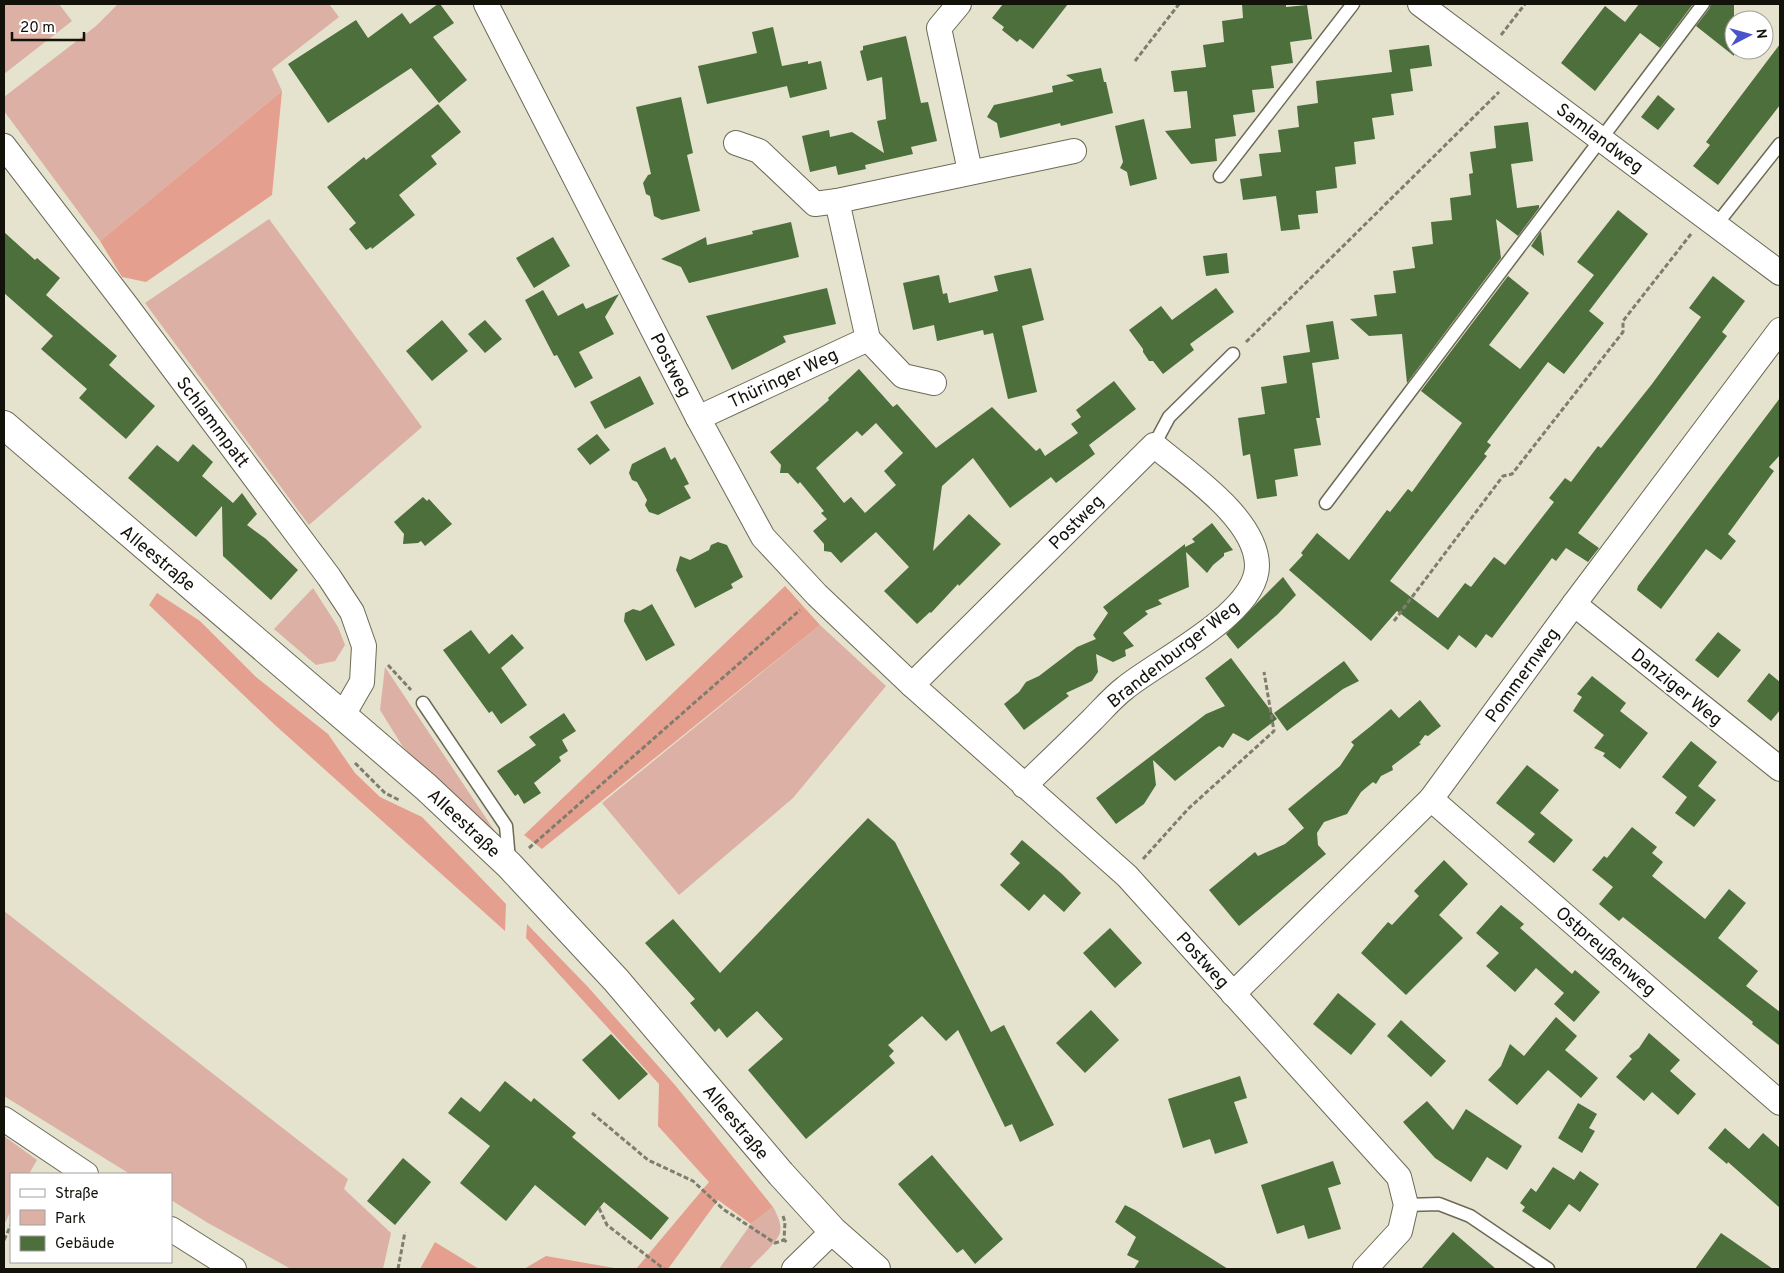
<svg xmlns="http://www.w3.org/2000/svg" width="1784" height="1273" viewBox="0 0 1784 1273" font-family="Overpass,sans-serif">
<rect width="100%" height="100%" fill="#e5e3cd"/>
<!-- green -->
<g fill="#dcb0a5">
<path d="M4,4H59L72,21L4,74Z"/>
<path d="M118,4H329L339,17L272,69L282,91L100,241L4,111V97L96,26Z"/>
<path d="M269,219L422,427L309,525L145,303Z"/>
<path d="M313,588L338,627L345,645L335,661L316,665L274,629Z"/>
<path d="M820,625L886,686L793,798L679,895L602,803Z"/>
<path d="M385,667L498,836L403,747L380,710Z"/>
<path d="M4,911L348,1179L344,1189L391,1233L383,1269H291L208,1223L171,1200V1174H130L4,1096Z"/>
<path d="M4,1136L37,1160L29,1174H11V1210L4,1225Z"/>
<path d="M773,1207C777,1214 782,1224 780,1233C776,1244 757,1260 749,1269H719L751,1224Z"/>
</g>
<!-- forest -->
<g fill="#e59f8f">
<path d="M282,91L272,195L146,282L122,277L100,241Z"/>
<path d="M785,586L820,625L542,849L524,835Z"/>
<path d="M157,593L200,621L256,677L328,734L355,773L380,797L422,817L506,904L505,931L275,725L149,605Z"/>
<path d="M527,924L588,987L675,1085L773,1207L751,1224L718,1200L668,1269H636L709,1182L658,1126L659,1084L526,938Z"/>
<path d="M435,1242L479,1269H420Z"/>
<path d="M546,1256L620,1269H524Z"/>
</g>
<!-- building -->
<g fill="#4c6f3c" fill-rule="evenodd">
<path d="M438,4H440L454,23L433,37L467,80L439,103L411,68L328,123L288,64L356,20L368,38L402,13L410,24Z"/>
<path d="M1003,4H1068L1033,49L1020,39L1017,42L1002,30L1004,27L992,18Z"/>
<path d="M1242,4H1286V7L1307,5L1312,39L1290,42L1293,63L1271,66L1274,88L1252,90L1255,112L1233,115L1236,136L1215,139L1217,161L1191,164L1165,131L1191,128L1187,91L1174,92L1171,71L1206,67L1203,45L1224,42L1222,21L1243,18Z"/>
<path d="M1639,4H1693L1660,48L1640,33L1595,91L1561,63L1605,6L1625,22Z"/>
<path d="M1711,4H1734V56L1696,26L1709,9Z"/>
<path d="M773,27L782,66L808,61V64L821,61L827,89L790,98L787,86L707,104L698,66L757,53L752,32Z"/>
<path d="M906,36L921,103L928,102L937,141L911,147L913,154L865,165L866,169L838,175L836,166L810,172L802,136L829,130L830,137L852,132L884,153L877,121L886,119L882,77L867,81L860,51L863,50V46Z"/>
<path d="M1780,44V105L1718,185L1693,166L1710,145L1706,142Z"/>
<path d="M1429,45L1432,66L1410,69L1413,91L1391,94L1394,115L1372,118L1375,139L1354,142L1356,164L1335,167L1337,188L1316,191L1318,213L1298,215L1300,229L1281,231L1276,196L1243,200L1240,179L1262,176L1259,154L1281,152L1278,130L1299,127L1297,106L1318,103L1316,81L1392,72L1389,50Z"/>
<path d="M1101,68L1104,82H1106L1113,113L1061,126L1060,123L1000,138L997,123L987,117L994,105L1053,92L1052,86L1074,81L1066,75Z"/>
<path d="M1658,95L1675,109L1658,130L1641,117Z"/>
<path d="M681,97L693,153L687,155L700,211L662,220L654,216L650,196L646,194L643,183L648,175L651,174L636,107Z"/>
<path d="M438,104L461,132L431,156L437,164L399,195L415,215L372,249L371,247L366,250L349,229L356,223L327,187L364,157L366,160Z"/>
<path d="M1144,119L1157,179L1130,186L1127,172L1120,168L1123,162L1115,126Z"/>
<path d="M1528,122L1533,161L1511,164L1517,208L1539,205V208L1518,236L1496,219L1501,258L1407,383L1402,334L1369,336L1350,319L1377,316L1374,295L1396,293L1393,271L1415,268L1412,247L1433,244L1431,222L1452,220L1450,198L1471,195L1469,174L1473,173L1470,152L1496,148L1494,126Z"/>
<path d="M1618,210L1648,234L1589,311L1604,323L1564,374L1548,362L1487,442L1491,445L1484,454L1487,456L1390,581L1438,618L1465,583L1471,587L1494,557L1505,565L1554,502L1549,498L1565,478L1571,482L1598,446L1601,448L1652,384L1701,317L1689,308L1713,276L1745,301L1722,332L1727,336L1578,533L1599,548L1588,562L1566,548L1556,561L1552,558L1492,638L1486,634L1476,648L1459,635L1448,650L1397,611L1371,641L1289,570L1303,555L1301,553L1317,533L1349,560L1387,510L1390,512L1408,489L1412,492L1462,423L1421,391L1508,276L1529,293L1489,345L1520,369L1594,275L1577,262Z"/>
<path d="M791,222L799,257L689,283L681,267L661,259L706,237L707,245L753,234L752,231Z"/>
<path d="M1541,231L1544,256L1531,246Z"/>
<path d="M4,232L35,260L37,258L60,278L46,295L117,356L109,365L155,406L126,439L79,398L87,389L41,349L53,336L4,293Z"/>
<path d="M553,237L570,266L534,288L516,258Z"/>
<path d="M1227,253L1229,273L1206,276L1203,256Z"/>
<path d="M1031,268L1044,320L1022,326L1037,392L1008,399L993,333L984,335L983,330L937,341L934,325L913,330L903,283L939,275L943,294L947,293L949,303L998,291L994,276Z"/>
<path d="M827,288L836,324L783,336L786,342L732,370L706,316Z"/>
<path d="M1216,288L1234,312L1190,344L1194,350L1163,374L1153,361H1149L1143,352V349L1129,330L1161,306L1172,320Z"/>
<path d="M543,290L558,316L583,303L586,309L619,294L605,317L614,334L579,352L593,378L575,388L557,355L554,356L525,300Z"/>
<path d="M442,320L468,351L432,381L406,351Z"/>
<path d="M485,320L502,339L485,353L468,334Z"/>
<path d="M1333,321L1339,359L1312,363L1320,418H1316L1321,445L1294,449L1298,476L1275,480L1277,496L1257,499L1250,454L1243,456L1238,418L1265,414L1261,387L1287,383L1283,356L1310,352L1306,325Z"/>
<path d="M859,369L893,407L897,404L936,448L992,407L1036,451L1040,448L1045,456L1078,433L1071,424L1081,417L1076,410L1114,381L1136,409L1089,445L1095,454L1056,483L1051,477L1010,508L973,458L942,486L933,551L969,514L1001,544L959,586L958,584L931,613L930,612L917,624L884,591L909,567L876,532L841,563L831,552L824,551V544L813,531L827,519L821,513L824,511L800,482L798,484L788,473H780L781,465L770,452L829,400L828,398ZM876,423L903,453L884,471L896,485L865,513L851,497L844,503L816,468L857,431L862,436Z"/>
<path d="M640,376L654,404L605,429L590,402Z"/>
<path d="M1780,398V455L1769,467L1774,471L1728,534L1736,541L1721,560L1706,549L1661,609L1637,590L1638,586Z"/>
<path d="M597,434L610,450L590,465L577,449Z"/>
<path d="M193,444L213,462L202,476L233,503L242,493L257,514L247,525L266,539L298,570L271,600L223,556L222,506L196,537L128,478L157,445L178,462Z"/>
<path d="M665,447L671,460L675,457L689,484L684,486L691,498L658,515L649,512L645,505L647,500L637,482L632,480L629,473L632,464Z"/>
<path d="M423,497L427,501L429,499L452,524L425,546L421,541L418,543L403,544L404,534L394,522Z"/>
<path d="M1212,523L1233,550L1224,553V556L1213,565L1207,573L1186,552L1189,587L1158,600L1162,604L1145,611L1148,614L1123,633L1134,646L1125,650L1126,656L1113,662L1096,654L1098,672L1092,681L1066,693L1069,696L1024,730L1004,704L1019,692L1026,682L1039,676L1077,647L1096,639L1093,635L1108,613L1103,607L1185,544V547L1195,542L1192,539Z"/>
<path d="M718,542L727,545L743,577L731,584L733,588L695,608L676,570L680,556L690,560L709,550L711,545Z"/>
<path d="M1283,577L1296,595L1278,614L1238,649L1226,634Z"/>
<path d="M652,604L675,645L646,661L624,621L625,613L633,609L640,611Z"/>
<path d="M471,630L489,654L512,634L524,648L501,668L527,705L501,724L492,711L489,713L443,650Z"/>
<path d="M1718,632L1741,650L1718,678L1695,660Z"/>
<path d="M1231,658L1277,719L1248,741L1233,733L1223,748L1219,746L1175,781L1153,760L1156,785L1144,804L1116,824L1096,798L1206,714L1225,706L1205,678Z"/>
<path d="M1344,661L1359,681L1343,689L1287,731L1274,713Z"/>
<path d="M1769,673L1780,682V710L1771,721L1747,701Z"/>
<path d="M1592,676L1626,703L1620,711L1648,733L1620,769L1603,756L1605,753L1594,748L1604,735L1573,711L1582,697L1577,694Z"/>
<path d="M1420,700L1441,726L1428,736L1425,735L1419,743L1421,744L1392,766L1393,770L1381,776L1376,784L1373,782L1361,792L1347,814L1324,822L1317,833L1318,845L1326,854L1239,926L1209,890L1255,852L1258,856L1285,844L1304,828L1288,809L1340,766L1354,745L1351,742L1371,726L1391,709L1399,718Z"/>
<path d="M564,713L576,731L562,740L568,751L559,757L561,761L534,783L541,793L524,804L518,794L515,796L497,771L536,745L529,737Z"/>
<path d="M1691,741L1717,762L1698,786L1716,800L1694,827L1675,813L1687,797L1662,777Z"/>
<path d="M1527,765L1559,790L1540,813L1573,840L1554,863L1528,842L1535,834L1496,803Z"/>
<path d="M868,818L895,842L991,1032L1004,1025L1054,1125L1020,1142L1012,1124L1005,1127L958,1030L946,1041L922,1016L888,1045L894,1051L889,1056L895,1063L806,1139L748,1070L783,1039L757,1011L727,1038L719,1028L715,1032L690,1003L695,999L645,943L673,919L720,973Z"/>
<path d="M1632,827L1657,847L1652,853L1663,862L1652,876L1705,919L1729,889L1746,903L1718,938L1758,971L1746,986L1780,1012V1046L1752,1024L1753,1022L1623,917L1619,921L1599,904L1613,887L1592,870L1604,856L1607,858Z"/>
<path d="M1022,840L1062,874L1081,893L1064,912L1044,894L1029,911L1000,885L1020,863L1010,854Z"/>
<path d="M1444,860L1468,884L1439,915L1463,938L1406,995L1361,953L1388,922L1392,925L1419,896L1414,891Z"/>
<path d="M1501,905L1524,924L1520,928L1572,974L1575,970L1600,992L1574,1022L1554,1004L1564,993L1536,968L1515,992L1486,966L1499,953L1476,933Z"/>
<path d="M1110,928L1142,963L1115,988L1083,953Z"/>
<path d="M1338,993L1376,1024L1351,1055L1313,1024Z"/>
<path d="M1091,1010L1119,1040L1085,1073L1056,1043Z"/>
<path d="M1556,1017L1577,1036L1565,1050L1598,1078L1581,1098L1548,1070L1517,1105L1488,1080L1501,1066L1510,1044L1524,1056Z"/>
<path d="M1401,1020L1446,1061L1431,1077L1387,1036Z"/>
<path d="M1649,1033L1680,1060L1670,1071L1696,1094L1678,1115L1652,1092L1644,1101L1616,1077L1632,1059L1629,1056L1639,1048Z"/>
<path d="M611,1034L648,1074L619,1100L582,1060Z"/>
<path d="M1240,1076L1247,1098L1234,1102L1248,1143L1215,1154L1210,1139L1183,1148L1168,1099Z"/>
<path d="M505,1081L531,1102L534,1098L576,1133L572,1137L669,1218L651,1240L604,1202L585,1226L535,1185L506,1221L460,1183L490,1146L448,1113L461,1097L480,1112Z"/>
<path d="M1427,1101L1453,1130L1466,1109L1522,1146L1507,1170L1487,1157L1471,1182L1435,1158L1403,1122Z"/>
<path d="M1578,1103L1597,1114L1589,1128L1595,1131L1582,1153L1558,1138Z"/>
<path d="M1725,1128L1749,1149L1763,1133L1780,1148V1208L1728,1162L1727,1164L1708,1148Z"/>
<path d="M932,1155L1003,1239L975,1264L963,1249L957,1253L898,1184Z"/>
<path d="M403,1158L431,1182L395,1225L367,1201Z"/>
<path d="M1333,1161L1341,1184L1328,1188L1341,1229L1308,1239L1304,1225L1277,1234L1261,1185Z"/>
<path d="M1553,1167L1574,1180L1580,1171L1599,1184L1580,1212L1569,1204L1550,1230L1522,1211L1525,1207L1520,1203L1531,1188L1536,1192Z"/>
<path d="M1125,1205L1135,1210L1228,1269H1134L1139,1261L1127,1255L1136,1237L1115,1222Z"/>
<path d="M1453,1232L1496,1269H1421Z"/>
<path d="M1721,1233L1773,1269H1695Z"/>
</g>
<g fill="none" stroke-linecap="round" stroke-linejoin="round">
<defs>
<g id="service">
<path d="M1220,176L1353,4"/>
<path d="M1716,225L1780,144"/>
<path d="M1154,445L1169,417L1233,354"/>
<path d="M1326,503L1703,4"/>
<path d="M423,703L506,826L509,860"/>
<path d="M1406,1205L1439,1204L1470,1216L1548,1269"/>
</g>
<g id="minor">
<path d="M486,4L698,418L763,537L817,595L912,685L1127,876L1399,1177L1406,1205L1400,1231L1365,1269"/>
<path d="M959,4L939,28L970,171"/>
<path d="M1420,4L1780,273"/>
<path d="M736,143L759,151L815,204L837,201"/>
<path d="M4,146L126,305L329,577L352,612L364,646L362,682L343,715"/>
<path d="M868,339L903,376L934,383"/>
<path d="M698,418L868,339L837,201L1074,151"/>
<path d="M1574,604L1780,769"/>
<path d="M912,685L1154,445C1187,473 1256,518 1257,565C1258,613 1159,660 1125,688C1113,697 1103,709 1092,720C1070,742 1047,764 1024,786"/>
<path d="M1431,799L1780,1103"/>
<path d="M1233,994L1431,799L1574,604L1780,330"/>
<path d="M4,1119L86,1174"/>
<path d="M171,1229L234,1269"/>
<path d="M794,1269L833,1231"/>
</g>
<path id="tertiary" d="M4,425L426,787L509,865L616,980L781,1174L833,1231L876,1269"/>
</defs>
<!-- service casing -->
<use href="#service" stroke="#6c6a57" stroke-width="15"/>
<!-- minor casing -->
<use href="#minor" stroke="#6c6a57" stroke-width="26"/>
<!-- tertiary casing -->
<use href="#tertiary" stroke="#6c6a57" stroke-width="30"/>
<!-- path -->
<g stroke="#7e7d6e" stroke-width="3" stroke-dasharray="5 2.5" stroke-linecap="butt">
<path d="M1501,35L1525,4"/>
<path d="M1135,61L1179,4"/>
<path d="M1246,342L1499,92"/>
<path d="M1394,621L1503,476L1512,474L1623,332V321L1691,234"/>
<path d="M388,665L411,690"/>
<path d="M355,763L385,793L399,800"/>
<path d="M529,848L800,610"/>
<path d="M1143,859L1188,809L1274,731L1264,672"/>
<path d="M592,1113L648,1160L693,1181L723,1209L775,1243L784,1240"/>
<path d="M599,1208L607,1225L664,1269"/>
<path d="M783,1216L785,1222L784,1240L788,1243"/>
<path d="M4,1240L11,1225"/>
<path d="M398,1269L405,1232"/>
</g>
<!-- service -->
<use href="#service" stroke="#fff" stroke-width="12"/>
<!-- minor -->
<use href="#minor" stroke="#fff" stroke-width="24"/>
<!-- tertiary -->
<use href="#tertiary" stroke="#fff" stroke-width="28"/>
</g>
<g text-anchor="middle" stroke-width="4" stroke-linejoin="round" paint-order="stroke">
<!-- street labels -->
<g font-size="18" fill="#12110a" stroke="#fff">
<text transform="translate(1600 138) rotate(37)" y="6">Samlandweg</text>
<text transform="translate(671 365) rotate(63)" y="6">Postweg</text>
<text transform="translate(783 378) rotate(-25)" y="6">Thüringer Weg</text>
<text transform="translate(213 422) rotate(53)" y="6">Schlammpatt</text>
<text transform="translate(1076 522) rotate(-45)" y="6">Postweg</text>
<text transform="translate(158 558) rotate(40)" y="6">Alleestraße</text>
<text transform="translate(1173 654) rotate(-38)" y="6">Brandenburger Weg</text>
<text transform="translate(1522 675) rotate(-54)" y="6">Pommernweg</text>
<text transform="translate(1677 687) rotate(39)" y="6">Danziger Weg</text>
<text transform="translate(464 823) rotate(43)" y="6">Alleestraße</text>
<text transform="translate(1606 951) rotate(41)" y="6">Ostpreußenweg</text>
<text transform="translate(1203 960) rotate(48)" y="6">Postweg</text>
<text transform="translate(736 1122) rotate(50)" y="6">Alleestraße</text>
</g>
</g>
<!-- border -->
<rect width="1784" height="1273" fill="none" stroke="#12110a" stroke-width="10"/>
<!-- legend -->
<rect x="10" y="1173" width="162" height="90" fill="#ffffff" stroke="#a0a09d"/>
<rect x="20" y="1189" width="25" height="8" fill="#ffffff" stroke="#a0a09d"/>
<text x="55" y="1198" font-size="15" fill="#12110a">Straße</text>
<rect x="20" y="1210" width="25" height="15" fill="#dcb0a5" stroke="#a0a09d"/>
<text x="55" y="1223" font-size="15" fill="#12110a">Park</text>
<rect x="20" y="1236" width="25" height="15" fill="#4c6f3c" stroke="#a0a09d"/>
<text x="55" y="1248" font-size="15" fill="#12110a">Gebäude</text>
<!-- north arrow -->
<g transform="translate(1749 35) rotate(84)"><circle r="24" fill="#ffffff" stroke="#a0a09d"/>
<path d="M0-4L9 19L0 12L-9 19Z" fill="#4954c9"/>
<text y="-8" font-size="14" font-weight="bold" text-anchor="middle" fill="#12110a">N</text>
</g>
<!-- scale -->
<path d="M12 32v8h72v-8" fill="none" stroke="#12110a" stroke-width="2.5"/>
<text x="20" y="32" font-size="15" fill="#12110a" stroke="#ffffff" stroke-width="4" paint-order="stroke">20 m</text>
</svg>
